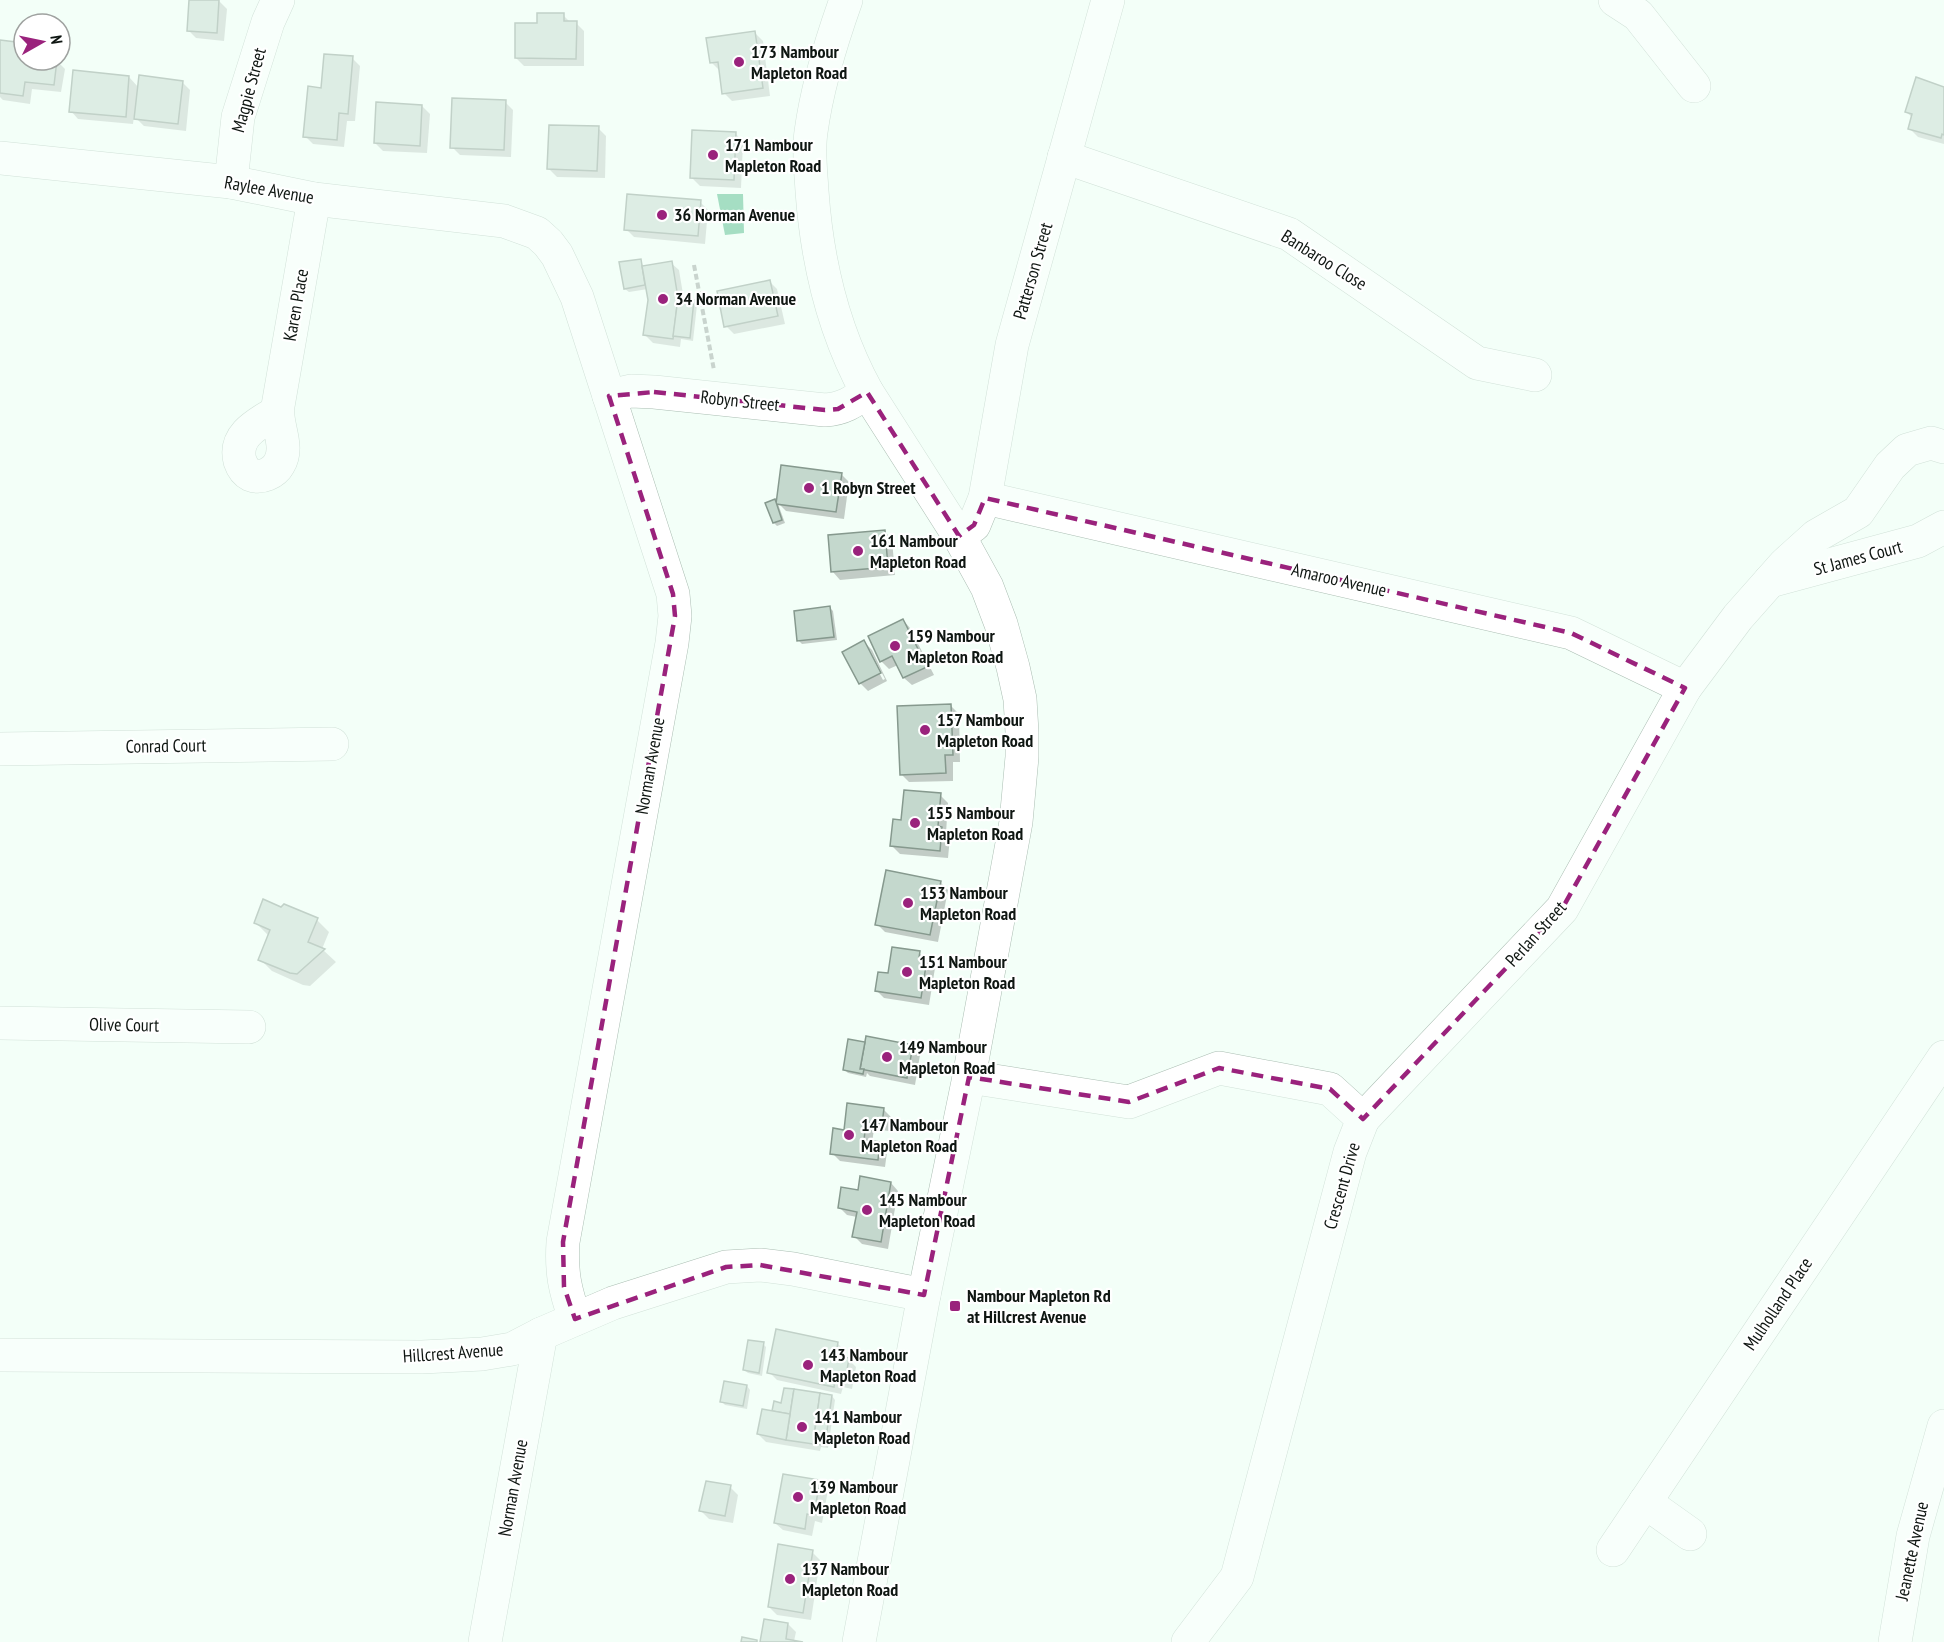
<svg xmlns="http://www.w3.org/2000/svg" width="1944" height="1642" viewBox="0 0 1944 1642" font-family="'PT Sans Narrow',sans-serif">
<rect width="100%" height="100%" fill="#f3fff8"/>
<!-- water -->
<path fill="#48b684" d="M717,194H743L744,233L725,235Z"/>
<!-- shadow -->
<g fill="#0003" fill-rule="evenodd">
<path d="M191,0L219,1L227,9L224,41L196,38L188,30Z"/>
<path d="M563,15L571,23H576L584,31V66H524L516,58L539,25Z"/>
<path d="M755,33L763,41L770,96L732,101L724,93L719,70L711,62Z"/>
<path d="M24,45V60L57,61L65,69L61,92L32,89L30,104L3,100L0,97V56Z"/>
<path d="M352,58L360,66L355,121H347L344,147L313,144L305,136L322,89Z"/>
<path d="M129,77L139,88L182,82L190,90L186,131L144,126L134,116L133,124L78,119L71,111Z"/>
<path d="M1944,88V144L1918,137L1910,129L1913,118L1906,112Z"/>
<path d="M505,102L513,110L511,157L460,155L452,147Z"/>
<path d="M422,106L430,114L427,153L383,151L375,143Z"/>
<path d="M598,128L606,136L605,178L557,177L549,169Z"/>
<path d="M736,134L743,142L741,188L700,186L692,178Z"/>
<path d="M700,202L708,210L705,244L634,237L626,229Z"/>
<path d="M640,260L644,268L671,263L679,270L684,300L694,301L697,305L693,341L681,339L680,347L653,343L645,335L650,300L648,289L629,292L625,289Z"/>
<path d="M769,281L777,289L785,324L734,334L726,326Z"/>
<path d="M841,474L849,482L844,519L786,511L778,503Z"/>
<path d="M774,501L778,504L785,523L777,526L774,523Z"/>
<path d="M884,531L892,539L895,575L840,580L833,572Z"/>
<path d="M830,608L833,611L837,640L802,644L799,641Z"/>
<path d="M903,620L910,628L934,675L912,685L904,678L898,665L889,669L881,661Z"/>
<path d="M864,642L872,650L887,681L868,691L860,683ZM867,650H870L885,679L883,680Z"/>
<path d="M951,706L959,714L960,762H953V781L909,782L901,774Z"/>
<path d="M940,795L948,803L946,833L950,837L948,858L900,854L892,846L903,822Z"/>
<path d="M940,882L948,890L938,942L885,932L877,924Z"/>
<path d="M317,920L329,932L322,949L336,962L310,986L303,985L272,971L260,959L269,936L256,923Z"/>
<path d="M919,953L935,968L929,1005L884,998L876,990L889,975Z"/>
<path d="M913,1047L920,1055L915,1085L870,1076L867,1073L866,1077L848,1073L845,1070Z"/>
<path d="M883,1109L891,1117L889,1131L874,1129L872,1143L879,1144L887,1152L885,1167L840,1161L832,1153L845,1131Z"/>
<path d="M891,1183L898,1191L888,1249L862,1244L854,1236L857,1217L847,1215L839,1207L859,1192Z"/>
<path d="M837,1343L845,1351L844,1358L848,1359L856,1367L852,1389L843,1387L841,1394L777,1380L769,1372Z"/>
<path d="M763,1344L766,1347L762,1376L748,1373L744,1370Z"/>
<path d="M747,1386L750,1390L747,1409L725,1405L721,1401Z"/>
<path d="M785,1389L832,1396L835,1400L828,1448L821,1447L820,1451L766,1442L758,1434L782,1404Z"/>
<path d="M784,1475L820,1482L828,1490L822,1523L815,1521L812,1536L783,1530L775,1523Z"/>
<path d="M730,1487L738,1495L733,1523L709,1519L701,1511Z"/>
<path d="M812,1552L820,1560L811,1620L777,1615L769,1607Z"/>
<path d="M788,1624L796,1632L794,1641L797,1642H762Z"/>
</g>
<!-- building -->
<g fill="#c4d8cd" stroke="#86998e" stroke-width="1.5">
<path d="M189,0H219L217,33L187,31Z"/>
<path d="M537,13H564V21H577L576,59L515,58V23H537Z"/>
<path d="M755,31L763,88L722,94L718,62L710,63L706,38Z"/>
<path d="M0,40L24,43V60H57L54,85L25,82L23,96L0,93Z"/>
<path d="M324,54L353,56L348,114L339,113L337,140L303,137L308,86L321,88Z"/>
<path d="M73,70L129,76L126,117L69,112Z"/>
<path d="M139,75L183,81L178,124L134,119Z"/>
<path d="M1916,77L1944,87V135L1942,134L1941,138L1908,129L1912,114L1905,112Z"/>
<path d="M452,98L506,100L504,150L450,148Z"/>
<path d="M376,102L422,105L420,146L374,143Z"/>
<path d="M549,125L599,126L597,171L547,169Z"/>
<path d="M692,130L736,132L734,180L690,178Z"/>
<path d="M627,194L701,200L698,236L624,230Z"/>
<path d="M641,259L645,285L624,289L619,262Z"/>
<path d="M672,261L678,298L673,339L643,335L648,300L642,266Z"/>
<path d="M770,280L778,316L724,327L717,291Z"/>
<path d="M678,298L694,300L690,338L673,336Z"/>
<path d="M781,465L842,473L836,512L776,504Z"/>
<path d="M775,499L782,520L773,523L765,503Z"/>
<path d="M885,530L888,567L831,572L828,535Z"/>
<path d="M830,606L834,637L797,641L794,611Z"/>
<path d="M903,619L927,667L903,678L892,656L880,662L868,636Z"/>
<path d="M864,640L881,673L859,684L842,652Z"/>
<path d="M951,704L953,755H945L946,773L900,775L897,706Z"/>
<path d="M904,790L941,793L938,826L942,827L940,851L890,846L893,819L901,820Z"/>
<path d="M886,870L941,881L930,935L875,925Z"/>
<path d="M263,899L281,907L284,904L318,918L308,942L325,949L297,974L290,973L258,960L270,930L254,923Z"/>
<path d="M892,947L920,951L919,958L927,959L921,998L875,991L878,972L888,973Z"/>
<path d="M866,1036L913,1045L907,1078L860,1069Z"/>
<path d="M848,1039L865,1042L860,1069H864L863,1074L843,1070Z"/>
<path d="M847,1103L884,1108L882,1124L866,1122L864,1140L880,1142L878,1160L830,1154L833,1128L844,1130Z"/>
<path d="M860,1176L891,1182L881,1242L852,1237L857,1212L838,1208L841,1187L858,1190Z"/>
<path d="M776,1329L838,1342L836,1355L849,1358L845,1382L835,1380L834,1387L767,1373Z"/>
<path d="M748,1340L764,1342L759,1373L743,1370Z"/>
<path d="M724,1381L747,1385L743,1406L720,1402Z"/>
<path d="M784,1388L794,1389L790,1414L772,1411L774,1401L781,1403Z"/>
<path d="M794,1389L820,1393L813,1444L786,1440Z"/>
<path d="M820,1393L832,1395L825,1445L813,1444Z"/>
<path d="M762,1409L790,1414L786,1440L757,1434Z"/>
<path d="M783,1474L820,1480L814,1515L807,1514L805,1529L774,1523Z"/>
<path d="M706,1481L731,1485L725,1516L699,1511Z"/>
<path d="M778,1544L813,1550L803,1613L768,1607Z"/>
<path d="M764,1619L788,1623L786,1639L803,1642H760Z"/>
<path d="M742,1637L757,1640V1642H741Z"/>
</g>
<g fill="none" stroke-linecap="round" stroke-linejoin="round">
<defs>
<g id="minor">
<path d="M1615,0L1638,15L1694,86"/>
<path d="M1064,157L1289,234L1477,363L1535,375"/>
<path d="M0,158L231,182L314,199L504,221L537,233L548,243L557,255L577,297L673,594L675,616L672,643L563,1242C561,1273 565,1290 575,1319"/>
<path d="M231,182L238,117L268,22L278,0"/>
<path d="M609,396L631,391L654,392L825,410C843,409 853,402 867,392"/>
<path d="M277,412C259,423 233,435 240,461C242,467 245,472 251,475C261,479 274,473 279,464C290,446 275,425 278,406C290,337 302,268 314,199"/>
<path d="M985,498L1571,633L1685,688"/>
<path d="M959,536L974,525L985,498L1012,345L1108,0"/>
<path d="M1770,581L1918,541L1944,527"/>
<path d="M0,749L332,744"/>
<path d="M0,1023L249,1027"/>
<path d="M969,1077L1129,1102L1219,1068L1330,1089L1363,1119L1350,1152L1237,1577L1188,1642"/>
<path d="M1363,1119L1562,909L1685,688L1738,617L1785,564L1816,536L1858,512L1890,466L1907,450L1931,443L1944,447"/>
<path d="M0,1355L422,1357L482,1354L512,1349L541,1334L613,1303L726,1267L760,1265L793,1269L924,1295"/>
<path d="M1645,1502L1690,1534"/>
<path d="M1613,1550L1944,1057"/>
<path d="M485,1642L541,1334"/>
<path d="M1895,1642L1913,1536L1944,1426"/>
</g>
<path id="major" d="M846,0C831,42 817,87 811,132C808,152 811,172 812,191C817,262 833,330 867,392L959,536L987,587L1001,624L1013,667L1020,699L1022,732V757L1016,822L969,1077L924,1295L859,1642"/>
</defs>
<!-- minor casing -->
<use href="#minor" stroke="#abbeb3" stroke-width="34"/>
<!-- major casing -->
<use href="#major" stroke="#abbeb3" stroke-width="34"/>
<!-- path -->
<path stroke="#97a09b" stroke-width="4" stroke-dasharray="6 3" stroke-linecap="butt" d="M694,265L714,370"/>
<!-- minor -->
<use href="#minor" stroke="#fff" stroke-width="33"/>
<!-- major -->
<use href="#major" stroke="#fff" stroke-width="33"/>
</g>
<!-- marked area -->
<path d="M0 0H1944V1642H0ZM654,392L825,410L838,409L867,392L959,536L974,525L985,498L1571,633L1685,688L1562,909L1363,1119L1330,1089L1219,1068L1129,1102L969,1077L924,1295L760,1265L726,1267L575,1319L564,1287L563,1242L675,616L673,594L609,396Z" fill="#f3fff8" fill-opacity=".55" fill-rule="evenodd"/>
<path fill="none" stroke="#9a227c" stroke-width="4.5" stroke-dasharray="12 8" stroke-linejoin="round" d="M654,392L825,410L838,409L867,392L959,536L974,525L985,498L1571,633L1685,688L1562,909L1363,1119L1330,1089L1219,1068L1129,1102L969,1077L924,1295L760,1265L726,1267L575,1319L564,1287L563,1242L675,616L673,594L609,396Z"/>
<!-- markers -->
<g fill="#9a227c" stroke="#fff" stroke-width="2">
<circle cx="739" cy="62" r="6"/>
<circle cx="713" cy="155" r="6"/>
<circle cx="662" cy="215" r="6"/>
<circle cx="663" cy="299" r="6"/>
<circle cx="809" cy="488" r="6"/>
<circle cx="858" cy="551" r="6"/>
<circle cx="895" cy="646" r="6"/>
<circle cx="925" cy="730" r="6"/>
<circle cx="915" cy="823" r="6"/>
<circle cx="908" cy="903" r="6"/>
<circle cx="907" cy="972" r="6"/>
<circle cx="887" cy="1057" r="6"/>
<circle cx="849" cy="1135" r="6"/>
<circle cx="867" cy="1210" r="6"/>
<rect x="949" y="1300" width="12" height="12" rx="3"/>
<circle cx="808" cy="1365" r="6"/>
<circle cx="802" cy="1427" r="6"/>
<circle cx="798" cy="1497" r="6"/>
<circle cx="790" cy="1579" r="6"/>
</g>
<g text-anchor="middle" stroke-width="4.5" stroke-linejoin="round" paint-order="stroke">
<!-- poi labels -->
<g font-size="18" font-weight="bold" fill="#0f1612" stroke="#fff" text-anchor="start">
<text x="751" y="58">173 Nambour<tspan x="751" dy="21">Mapleton Road</tspan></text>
<text x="725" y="151">171 Nambour<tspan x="725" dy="21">Mapleton Road</tspan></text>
<text x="674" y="221">36 Norman Avenue</text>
<text x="675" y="305">34 Norman Avenue</text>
<text x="821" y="494">1 Robyn Street</text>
<text x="870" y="547">161 Nambour<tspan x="870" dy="21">Mapleton Road</tspan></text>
<text x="907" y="642">159 Nambour<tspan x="907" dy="21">Mapleton Road</tspan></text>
<text x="937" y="726">157 Nambour<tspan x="937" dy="21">Mapleton Road</tspan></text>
<text x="927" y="819">155 Nambour<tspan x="927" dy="21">Mapleton Road</tspan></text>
<text x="920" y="899">153 Nambour<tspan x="920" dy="21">Mapleton Road</tspan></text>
<text x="919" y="968">151 Nambour<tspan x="919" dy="21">Mapleton Road</tspan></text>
<text x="899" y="1053">149 Nambour<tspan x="899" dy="21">Mapleton Road</tspan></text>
<text x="861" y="1131">147 Nambour<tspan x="861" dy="21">Mapleton Road</tspan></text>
<text x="879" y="1206">145 Nambour<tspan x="879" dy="21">Mapleton Road</tspan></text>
<text x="967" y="1302">Nambour Mapleton Rd<tspan x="967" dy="21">at Hillcrest Avenue</tspan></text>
<text x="820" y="1361">143 Nambour<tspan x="820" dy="21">Mapleton Road</tspan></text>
<text x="814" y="1423">141 Nambour<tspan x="814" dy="21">Mapleton Road</tspan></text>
<text x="810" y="1493">139 Nambour<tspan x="810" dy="21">Mapleton Road</tspan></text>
<text x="802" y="1575">137 Nambour<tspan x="802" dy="21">Mapleton Road</tspan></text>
</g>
<!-- street labels -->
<g font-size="18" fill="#0f1612" stroke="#fff">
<text transform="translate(249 90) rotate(-75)" y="6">Magpie Street</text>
<text transform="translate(269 190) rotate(10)" y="6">Raylee Avenue</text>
<text transform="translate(1324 260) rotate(32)" y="6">Banbaroo Close</text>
<text transform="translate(1033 271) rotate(-74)" y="6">Patterson Street</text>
<text transform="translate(296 305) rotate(-80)" y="6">Karen Place</text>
<text transform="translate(740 401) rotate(6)" y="6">Robyn Street</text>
<text transform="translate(1858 558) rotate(-15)" y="6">St James Court</text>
<text transform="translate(1339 580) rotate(13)" y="6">Amaroo Avenue</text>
<text transform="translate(166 746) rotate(-1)" y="6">Conrad Court</text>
<text transform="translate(650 766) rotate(-80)" y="6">Norman Avenue</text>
<text transform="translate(1536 934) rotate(-48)" y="6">Perlan Street</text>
<text transform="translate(124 1025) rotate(1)" y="6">Olive Court</text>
<text transform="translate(1342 1186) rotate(-74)" y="6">Crescent Drive</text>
<text transform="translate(1778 1304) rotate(-56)" y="6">Mulholland Place</text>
<text transform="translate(453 1353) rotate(-4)" y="6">Hillcrest Avenue</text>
<text transform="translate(513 1488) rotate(-80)" y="6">Norman Avenue</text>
<text transform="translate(1912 1551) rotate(-78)" y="6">Jeanette Avenue</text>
</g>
</g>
<!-- north arrow -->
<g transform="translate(42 42) rotate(81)"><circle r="28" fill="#ffffff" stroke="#9fa2a0" stroke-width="1.5"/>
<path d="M0-4.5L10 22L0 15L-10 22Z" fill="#9a227c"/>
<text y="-9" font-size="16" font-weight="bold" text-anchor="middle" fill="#0f1612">N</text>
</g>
</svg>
